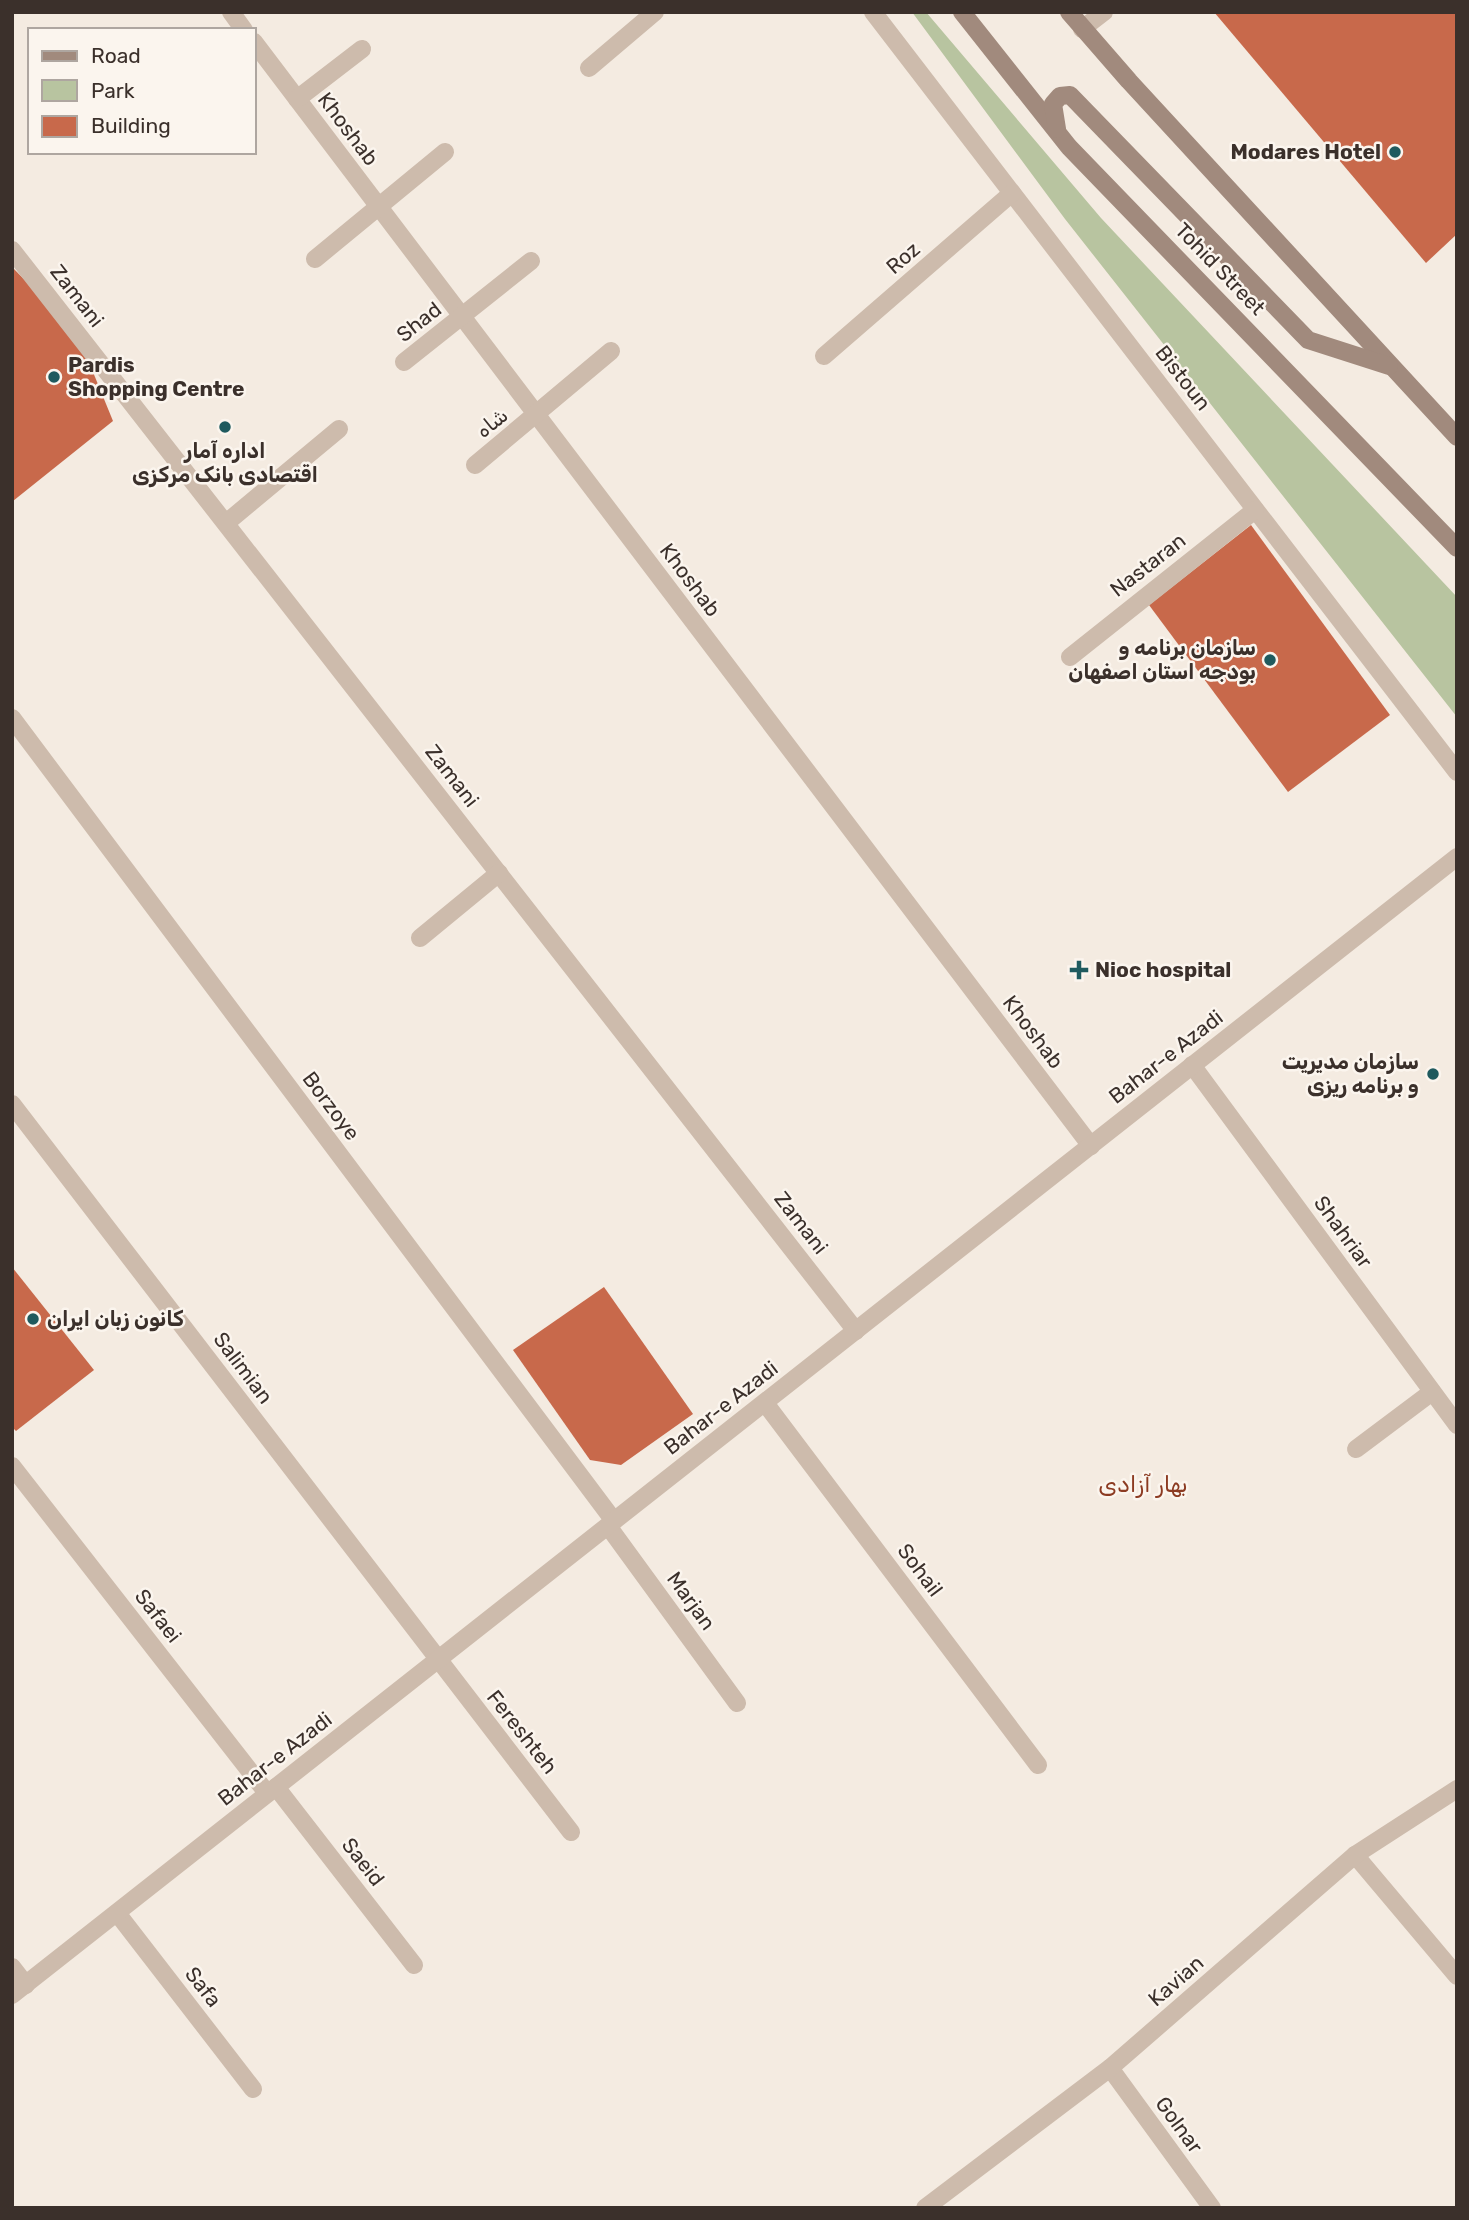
<svg xmlns="http://www.w3.org/2000/svg" width="1469" height="2220" viewBox="0 0 1469 2220" font-family="Rubik,Vazirmatn,sans-serif">
<rect width="100%" height="100%" fill="#f4ebe1"/>
<!-- green -->
<path fill="#b8c4a0" d="M912,12H926L1101,218L1457,597V717L1065,219Z"/>
<!-- building -->
<g fill="#c8694b">
<path d="M1214,12H1457V234L1426,263Z"/>
<path d="M12,267L77,333L113,421L13,501Z"/>
<path d="M1251,525L1390,715L1288,792L1149,605Z"/>
<path d="M12,1267L94,1370L16,1431L12,1427Z"/>
<path d="M604,1287L693,1414L621,1465L590,1460L513,1350Z"/>
</g>
<g fill="none" stroke-linecap="round" stroke-linejoin="round">
<!-- minor -->
<g stroke="#cdbbac" stroke-width="18">
<path d="M231,12L244,30"/>
<path d="M873,12L1457,772"/>
<path d="M1082,29L1104,12"/>
<path d="M254,42L1091,1146"/>
<path d="M589,68L655,12"/>
<path d="M297,99L362,49"/>
<path d="M12,250L856,1331"/>
<path d="M315,259L445,152"/>
<path d="M824,356L1012,193"/>
<path d="M404,362L531,261"/>
<path d="M475,465L611,351"/>
<path d="M226,523L339,429"/>
<path d="M1070,657L1255,510"/>
<path d="M12,718L614,1521"/>
<path d="M420,938L499,873"/>
<path d="M1192,1065L1457,1425"/>
<path d="M12,1104L571,1832"/>
<path d="M765,1403L1038,1765"/>
<path d="M1356,1449L1432,1392"/>
<path d="M12,1466L267,1793"/>
<path d="M608,1526L737,1703"/>
<path d="M276,1787L414,1965"/>
<path d="M1355,1855L1457,1976"/>
<path d="M117,1913L253,2089"/>
<path d="M12,1967L26,1985"/>
<path d="M1110,2068L1212,2208"/>
<path d="M925,2208L1110,2068L1355,1855L1457,1789"/>
</g>
<!-- tertiary -->
<path stroke="#cdbbac" stroke-width="18" d="M12,1995L1457,857"/>
<!-- secondary -->
<g stroke="#a18a7d" stroke-width="18">
<path d="M962,12L1069,147L1457,548"/>
<path d="M1069,12L1129,81L1457,437"/>
<path d="M1057,129L1053,104L1060,96L1070,95L1308,340L1389,366"/>
</g>
</g>
<!-- markers -->
<g fill="#1f5a5e" stroke="#fbf5ee" stroke-width="2.5">
<circle cx="1395" cy="152" r="7"/>
<circle cx="54" cy="377" r="7"/>
<circle cx="225" cy="427" r="7"/>
<circle cx="1270" cy="660" r="7"/>
<path d="M1075.5 959.5h7v7h7v7h-7v7h-7v-7h-7v-7h7z"/>
<circle cx="1433" cy="1074" r="7"/>
<circle cx="33" cy="1319" r="7"/>
</g>
<g text-anchor="middle" stroke-width="5" stroke-linejoin="round" paint-order="stroke">
<!-- street labels -->
<g font-size="21" fill="#3b302b" stroke="#fbf5ee">
<text transform="translate(348 129) rotate(53)" y="7">Khoshab</text>
<text transform="translate(903 258) rotate(-41)" y="7">Roz</text>
<text transform="translate(1220 269) rotate(46)" y="7">Tohid Street</text>
<text transform="translate(77 296) rotate(52)" y="7">Zamani</text>
<text transform="translate(419 322) rotate(-38)" y="7">Shad</text>
<text transform="translate(1183 378) rotate(52)" y="7">Bistoun</text>
<text transform="translate(492 423) rotate(-39)" y="7">شاه</text>
<text transform="translate(1148 565) rotate(-38)" y="7">Nastaran</text>
<text transform="translate(690 580) rotate(53)" y="7">Khoshab</text>
<text transform="translate(452 776) rotate(52)" y="7">Zamani</text>
<text transform="translate(1033 1032) rotate(53)" y="7">Khoshab</text>
<text transform="translate(1166 1057) rotate(-38)" y="7">Bahar-e Azadi</text>
<text transform="translate(331 1106) rotate(53)" y="7">Borzoye</text>
<text transform="translate(801 1223) rotate(52)" y="7">Zamani</text>
<text transform="translate(1343 1232) rotate(54)" y="7">Shahriar</text>
<text transform="translate(243 1368) rotate(53)" y="7">Salimian</text>
<text transform="translate(721 1408) rotate(-38)" y="7">Bahar-e Azadi</text>
<text transform="translate(920 1570) rotate(53)" y="7">Sohail</text>
<text transform="translate(691 1601) rotate(54)" y="7">Marjan</text>
<text transform="translate(158 1616) rotate(52)" y="7">Safaei</text>
<text transform="translate(522 1732) rotate(52)" y="7">Fereshteh</text>
<text transform="translate(275 1759) rotate(-38)" y="7">Bahar-e Azadi</text>
<text transform="translate(363 1862) rotate(52)" y="7">Saeid</text>
<text transform="translate(1176 1981) rotate(-41)" y="7">Kavian</text>
<text transform="translate(203 1987) rotate(52)" y="7">Safa</text>
<text transform="translate(1179 2125) rotate(54)" y="7">Golnar</text>
</g>
<!-- poi labels -->
<g font-size="21" font-weight="bold" fill="#3b302b" stroke="#fbf5ee" text-anchor="end">
<text x="1381" y="159">Modares Hotel</text>
<text x="68" y="372" text-anchor="start">Pardis<tspan x="68" dy="24">Shopping Centre</tspan></text>
<text x="225" y="458" text-anchor="middle">اداره آمار<tspan x="225" dy="24">اقتصادی بانک مرکزی</tspan></text>
<text x="1256" y="655">سازمان برنامه و<tspan x="1256" dy="24">بودجه استان اصفهان</tspan></text>
<text x="1095" y="977" text-anchor="start">Nioc hospital</text>
<text x="1419" y="1069">سازمان مدیریت<tspan x="1419" dy="24">و برنامه ریزی</tspan></text>
<text x="47" y="1326" text-anchor="start">کانون زبان ایران</text>
</g>
<!-- neighbourhood labels -->
<g font-size="23" fill="#8c3b22" stroke="#fbf5ee">
<text x="1143" y="1492">بهار آزادی</text>
</g>
</g>
<!-- border -->
<rect width="1469" height="2220" fill="none" stroke="#3b302b" stroke-width="28"/>
<!-- legend -->
<rect x="28" y="28" width="228" height="126" fill="#fbf5ee" stroke="#aea6a0" stroke-width="2"/>
<rect x="42" y="51" width="35" height="10" fill="#a18a7d" stroke="#aea6a0" stroke-width="2"/>
<text x="91" y="63" font-size="21" fill="#3b302b">Road</text>
<rect x="42" y="80" width="35" height="21" fill="#b8c4a0" stroke="#aea6a0" stroke-width="2"/>
<text x="91" y="98" font-size="21" fill="#3b302b">Park</text>
<rect x="42" y="116" width="35" height="21" fill="#c8694b" stroke="#aea6a0" stroke-width="2"/>
<text x="91" y="133" font-size="21" fill="#3b302b">Building</text>
</svg>
